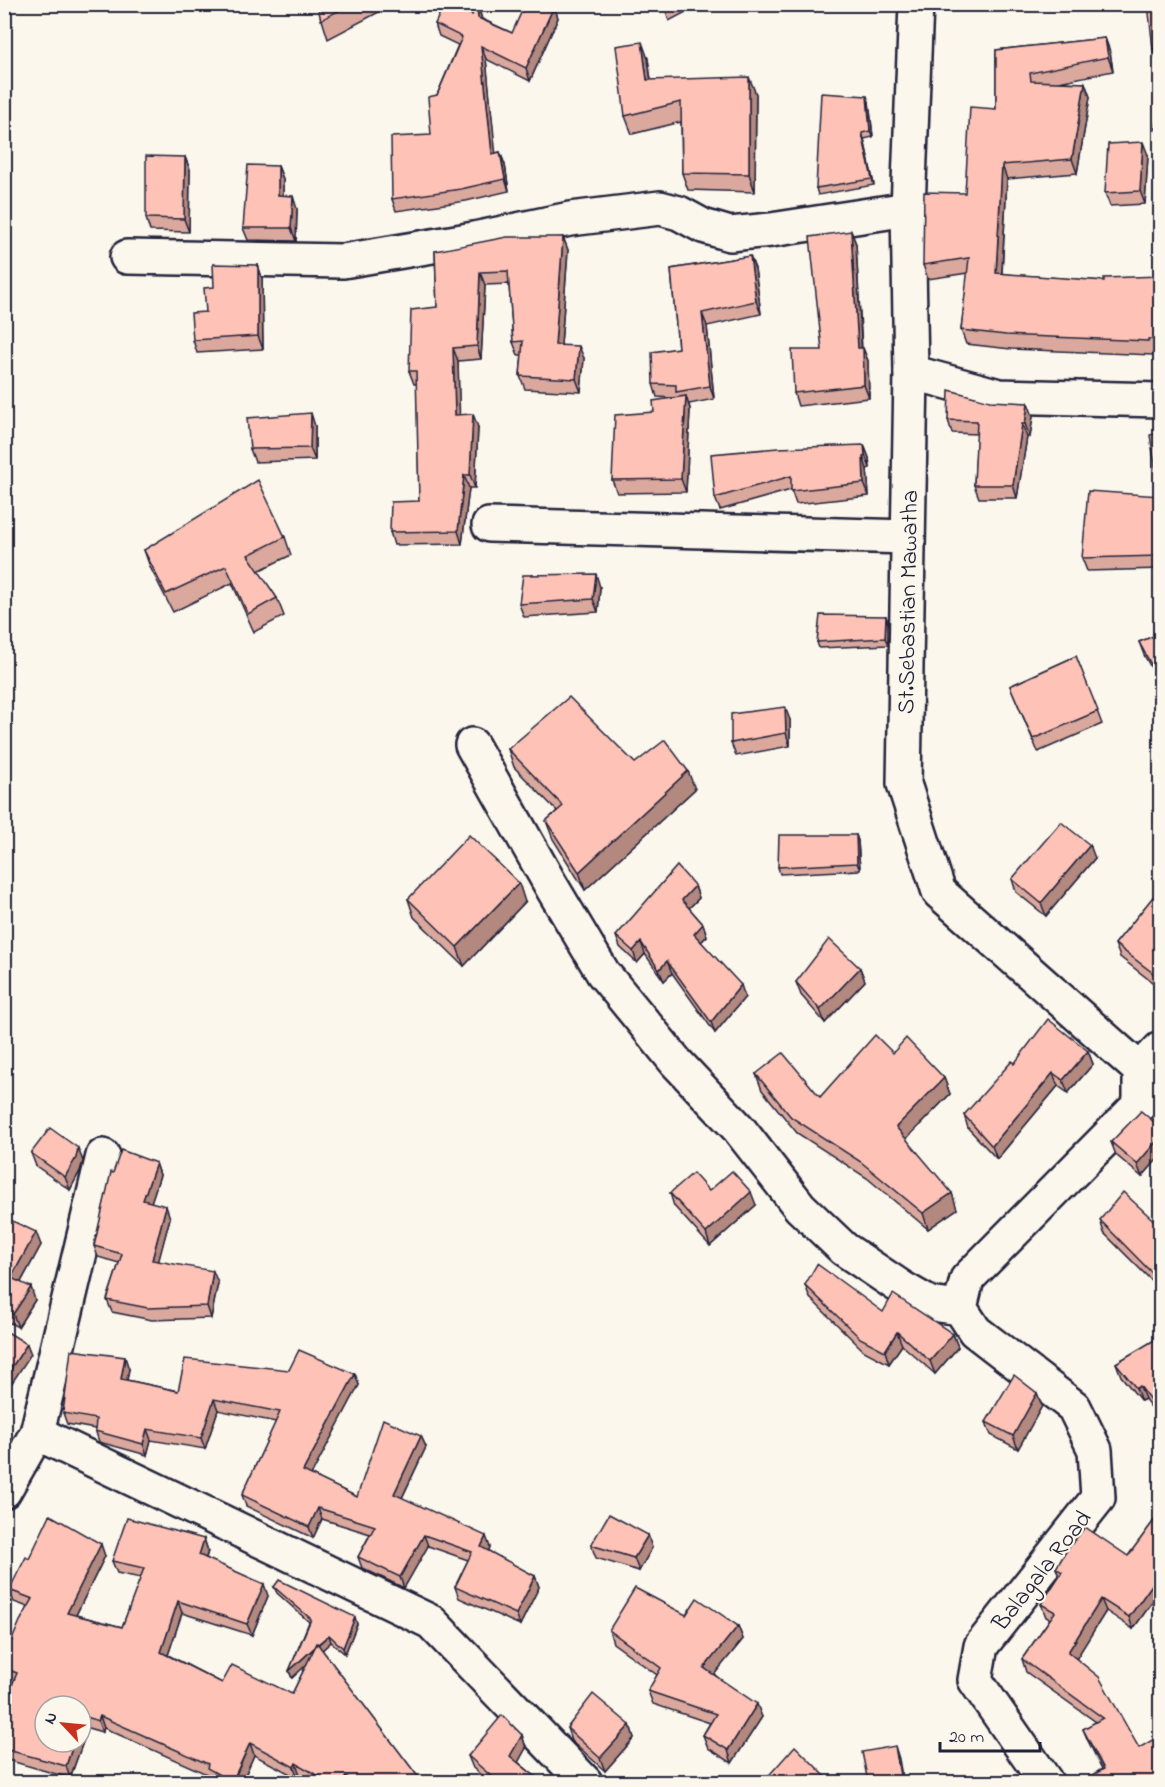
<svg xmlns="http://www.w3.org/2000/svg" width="1165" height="1787" viewBox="0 0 1165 1787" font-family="'Indie Flower',sans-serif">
<rect width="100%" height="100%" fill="#fbf7ec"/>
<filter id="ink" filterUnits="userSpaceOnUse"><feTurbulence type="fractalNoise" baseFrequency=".0167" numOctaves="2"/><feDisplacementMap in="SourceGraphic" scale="12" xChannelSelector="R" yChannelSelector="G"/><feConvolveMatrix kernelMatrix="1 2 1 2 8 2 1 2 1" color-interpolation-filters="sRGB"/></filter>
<g filter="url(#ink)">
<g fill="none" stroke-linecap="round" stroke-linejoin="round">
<defs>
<g id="minor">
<path d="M916,4L908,209L911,372L904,784L939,892L1140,1070V1104"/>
<path d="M127,257L343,261L474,239L570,219L660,208L679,213L703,226L730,234L771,230L908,209"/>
<path d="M911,372L999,396L1160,400"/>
<path d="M489,525L908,537"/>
<path d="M472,745L553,889L603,973L676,1062L739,1129L800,1207L844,1249L902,1288L930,1304L960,1308"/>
<path d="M1140,1070L1160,1049"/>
<path d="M37,1433L103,1156"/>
<path d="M4,1491L37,1433L431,1622L585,1782"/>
<path d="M1046,1782L975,1680L981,1646L1098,1498L1095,1450L1074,1407L975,1331L960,1308L967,1279L1140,1104"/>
</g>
</defs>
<!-- minor casing -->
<use href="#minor" stroke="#22223b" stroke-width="38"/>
<!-- minor -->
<use href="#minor" stroke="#fbf7ec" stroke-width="33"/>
</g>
<!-- wall -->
<g fill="#daa89d" stroke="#22223b" stroke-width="1.5">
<path d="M317,4H394L328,39Z"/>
<path d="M477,4L482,19L512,33L554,6L558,18L530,81L486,59L495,153L500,152L505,165L509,191L466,201L396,211L392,199L431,135L437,95L458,45L439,36L435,24L472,15Z"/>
<path d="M664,4H701L669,21Z"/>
<path d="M1161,4V61L1158,62L1153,49Z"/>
<path d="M1105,38L1110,52L1113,71L1059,82L1085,83L1090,97L1077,173L1007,179L1002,274L1104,281L1161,276V353H1153V355L1011,349L966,344L961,330L968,273L928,279L923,265L965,193L996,109V50Z"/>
<path d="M648,59L651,80L756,94L755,192L688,190L682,173L681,122L632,134L625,116Z"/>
<path d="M1161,86V140L1156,129Z"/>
<path d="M869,102L873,137L864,139L874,185L818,195L816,188Z"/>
<path d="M1148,155L1145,204L1110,206L1105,193Z"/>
<path d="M185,157L190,170L189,232L150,231L146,218Z"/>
<path d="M278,166L283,179V196L297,209L296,241L248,240L243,228Z"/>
<path d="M851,231L856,244L862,348H863L868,361L869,398L798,406L794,393L822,350Z"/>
<path d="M563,237L568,250L561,345L584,358L581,392L525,389L520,376L522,355H518L513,342L509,284L485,285L481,359L458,361L459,415L478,427L475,488H469L462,544L394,545L390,532L419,501L417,384H414L409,371L437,307L435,251Z"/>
<path d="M750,256L755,269L761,314L707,326L714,399L689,404L690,409L686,492L617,493L612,480L654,412L674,398L657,397L653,384L678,348L671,269Z"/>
<path d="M258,265L262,278L263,349L197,353L193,340L206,312L214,287Z"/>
<path d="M1033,416L1030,437H1027L1017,498H979L974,485L977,434L952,433L948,420Z"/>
<path d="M315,426V460L255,462L250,449Z"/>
<path d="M1161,433V569L1087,571L1082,558L1160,496Z"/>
<path d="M864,445L869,458L870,468L867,469L869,496L796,504L791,490L720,510L715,498Z"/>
<path d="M285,537L291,555L258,571L277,598L284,616L254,632L232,583L173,612L150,567L144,550Z"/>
<path d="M600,587L598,612L524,617L519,604Z"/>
<path d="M886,616L888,623V645L819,648L817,642Z"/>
<path d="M1161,633V686L1144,655L1139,642Z"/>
<path d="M1076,656L1102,724L1038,752L1010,686Z"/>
<path d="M790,720V746L736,756L731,743Z"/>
<path d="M508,749L635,763L695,789L585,890L553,839L546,821L557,811L514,767Z"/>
<path d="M856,835L858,841L860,870L780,874L778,867Z"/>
<path d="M1095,858L1046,916L1016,892L1012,879Z"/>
<path d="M695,886L699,898L689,908L703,924L707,936L701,942L745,997L715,1033L672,973L664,981L645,954L637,963L620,947L616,936Z"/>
<path d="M1161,887V989L1120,957L1115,944Z"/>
<path d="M408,899L525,902L464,966L414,917Z"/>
<path d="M860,968L865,981L825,1023L801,995L796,982Z"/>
<path d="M1088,1051L1093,1064L1068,1093L1058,1086L997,1159L968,1128L964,1115Z"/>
<path d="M893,1053L944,1078L950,1094L906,1139L957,1209L928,1229L867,1178L797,1133L762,1090L756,1074L820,1097Z"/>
<path d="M1161,1128V1155L1142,1177L1116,1155L1111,1142Z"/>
<path d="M31,1153L83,1161L80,1171L70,1190L36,1166Z"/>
<path d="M156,1163L160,1175L151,1202L170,1218L158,1261L218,1283L211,1318L152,1320L112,1312L107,1300L119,1263L98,1257L94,1246L113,1173Z"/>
<path d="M709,1191L756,1205L710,1246L674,1206L670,1193Z"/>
<path d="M4,1217L41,1245L21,1282L35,1300L18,1327L4,1320Z"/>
<path d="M1100,1220L1161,1227V1283L1157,1286L1104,1233Z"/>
<path d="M805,1285L883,1312L953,1334L958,1347L935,1374L902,1345L889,1364L864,1351L810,1298Z"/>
<path d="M1161,1336V1421L1145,1399L1141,1401L1121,1376L1116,1363Z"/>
<path d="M129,1369L127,1380L178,1391L289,1370L355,1374L359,1385L311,1475L357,1497L421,1436L426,1447L402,1498L490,1547L488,1551L535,1576L539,1587L520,1625L459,1598L455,1587L468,1560L428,1546L404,1588L362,1568L358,1557L370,1534L322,1519L313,1538L246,1506L242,1495L276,1422L218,1410L205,1449L151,1440L147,1455L99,1442L95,1429L67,1424L63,1413Z"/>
<path d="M1037,1393L1042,1406L1018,1449L991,1435L986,1422Z"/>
<path d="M1161,1511V1590L1133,1629L1106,1611L1076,1658L1139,1748L1161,1782H1088L1087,1778L1102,1769L1088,1741L1083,1729L1096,1722L1026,1672L1022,1659L1050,1619L1046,1617L1041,1604L1059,1576L1056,1568L1128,1556Z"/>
<path d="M648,1535L652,1548L639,1571L596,1558L591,1545Z"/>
<path d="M204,1539L208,1551L206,1558L268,1596L252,1635L182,1613L168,1655L222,1683L292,1694L307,1663L292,1678L289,1671L309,1622L277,1593L274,1587L357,1624L345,1654L331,1642L322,1650L419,1778L420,1782H313L300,1775L298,1778L254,1755L242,1782H217L211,1779L209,1775L104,1728L102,1732L88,1728L70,1778L4,1759V1704L13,1682L6,1679L4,1676V1659L28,1607L14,1602L9,1590L29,1559L105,1556L76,1615L122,1627L141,1578L117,1573L112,1561Z"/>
<path d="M686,1615L738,1626L743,1639L714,1674L762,1717L732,1763L708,1748L703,1735L710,1723L653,1704L648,1691L657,1675L613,1643L609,1630Z"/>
<path d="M630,1725L634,1738L605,1771L571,1740L567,1728Z"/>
<path d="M522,1735L526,1748L518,1762L542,1782H489L473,1768L468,1756Z"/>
</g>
<!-- shaded-wall -->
<g fill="#b2887f" stroke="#22223b" stroke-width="1.5">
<path d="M477,4L481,16L483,30L478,18Z"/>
<path d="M554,6L558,18L530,81L526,68Z"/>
<path d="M1105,38L1110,52L1113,71L1108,57Z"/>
<path d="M642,42L648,59L653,98L647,80Z"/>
<path d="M481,46L486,59L497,166L492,154Z"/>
<path d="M749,77L756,94L755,192L749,174Z"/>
<path d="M1085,83L1090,97L1077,173L1072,159Z"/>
<path d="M867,96L869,102L873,137L870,131Z"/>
<path d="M862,133L864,139L874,185L872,179Z"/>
<path d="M1143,142L1148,155L1145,204L1140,191Z"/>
<path d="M500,152L505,165L509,191L505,179Z"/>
<path d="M185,157L190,170L189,232L184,219Z"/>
<path d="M1002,165L1007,179L1001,287L996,273Z"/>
<path d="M278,166L283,179V208L278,195Z"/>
<path d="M293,196L297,209L296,241L291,228Z"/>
<path d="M851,231L856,244L862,361L858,348Z"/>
<path d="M563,237L568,250L560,358L555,345Z"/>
<path d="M750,256L755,269L761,314L756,301Z"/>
<path d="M258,265L262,278L263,349L258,336Z"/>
<path d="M480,272L485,285L481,359L477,346Z"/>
<path d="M702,313L707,326L714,399L710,386Z"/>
<path d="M579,346L584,358L581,392L576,379Z"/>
<path d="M453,348L458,361L460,428L455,415Z"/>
<path d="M863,348L868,361L869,398L864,385Z"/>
<path d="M686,396L690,409L686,492L681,479Z"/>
<path d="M1028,403L1033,416L1030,437L1025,424Z"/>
<path d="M311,413L315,426V460L310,448Z"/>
<path d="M473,414L478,427L475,488L470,475Z"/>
<path d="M1022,424L1027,437L1017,498L1013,485Z"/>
<path d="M864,445L869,458L870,468L865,455Z"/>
<path d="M863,456L867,469L869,496L864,483Z"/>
<path d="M464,475L469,488L462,544L458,531Z"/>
<path d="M596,574L600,587L598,612L593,599Z"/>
<path d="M886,616L888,623V645L885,638Z"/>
<path d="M785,707L790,720V746L786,733Z"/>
<path d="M688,771L695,789L585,890L579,872Z"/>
<path d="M856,835L858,841L860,870L857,863Z"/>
<path d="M1090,845L1095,858L1046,916L1041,903Z"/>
<path d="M519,883L525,902L464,966L457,947Z"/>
<path d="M695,886L699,898L686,911L682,900Z"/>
<path d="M703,924L707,936L698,945L694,934Z"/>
<path d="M641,942L645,954L637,963L633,951Z"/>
<path d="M667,961L672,973L664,981L659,970Z"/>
<path d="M860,968L865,981L825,1023L820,1010Z"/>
<path d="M741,985L745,997L715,1033L711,1022Z"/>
<path d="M1088,1051L1093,1064L1068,1093L1063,1080Z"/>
<path d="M1053,1073L1058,1086L997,1159L992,1146Z"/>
<path d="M944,1078L950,1094L902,1143L896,1127Z"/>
<path d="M1161,1136V1155L1142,1177L1137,1164Z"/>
<path d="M78,1148L83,1161L80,1171L70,1190L65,1177Z"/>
<path d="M156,1163L160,1175L148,1212L143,1200Z"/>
<path d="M751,1192L756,1205L710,1246L706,1233Z"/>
<path d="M952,1193L957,1209L928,1229L923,1213Z"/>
<path d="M166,1206L170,1218L156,1271L152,1260Z"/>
<path d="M36,1232L41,1245L16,1291L11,1278Z"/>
<path d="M1161,1266V1283L1157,1286L1152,1273Z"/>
<path d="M213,1271L218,1283L211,1318L207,1306Z"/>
<path d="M31,1287L35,1300L18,1327L13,1314Z"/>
<path d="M897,1332L902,1345L889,1364L885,1351Z"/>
<path d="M953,1334L958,1347L935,1374L930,1361Z"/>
<path d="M27,1344L31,1354L4,1395V1379Z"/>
<path d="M125,1357L129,1369L125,1390L121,1379Z"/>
<path d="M355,1374L359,1385L307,1483L303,1471Z"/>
<path d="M1140,1386L1145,1399L1141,1401L1136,1388Z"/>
<path d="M1037,1393L1042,1406L1018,1449L1013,1436Z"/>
<path d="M214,1399L218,1410L205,1449L201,1438Z"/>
<path d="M147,1429L151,1440L147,1455L143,1444Z"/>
<path d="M421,1436L426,1447L398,1506L394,1494Z"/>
<path d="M318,1508L322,1519L313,1538L309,1527Z"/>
<path d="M424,1535L428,1546L404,1588L400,1577Z"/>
<path d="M648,1535L652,1548L639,1571L634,1558Z"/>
<path d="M486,1536L490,1547L486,1558L481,1547Z"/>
<path d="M204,1539L208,1551L203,1567L199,1555Z"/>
<path d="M101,1544L105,1556L71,1625L67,1613Z"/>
<path d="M1161,1572V1590L1133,1629L1129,1617Z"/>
<path d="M535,1576L539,1587L520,1625L516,1614Z"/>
<path d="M264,1584L268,1596L252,1635L247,1624Z"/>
<path d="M1101,1599L1106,1611L1073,1664L1068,1652Z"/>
<path d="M178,1601L182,1613L165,1664L161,1652Z"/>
<path d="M355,1617L357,1624L345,1654L343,1648Z"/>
<path d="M738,1626L743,1639L709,1681L704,1668Z"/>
<path d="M329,1635L331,1642L292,1678L289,1671Z"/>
<path d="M757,1704L762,1717L732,1763L728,1750Z"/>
<path d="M84,1716L88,1728L70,1778L66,1766L74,1742H81V1725Z"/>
<path d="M100,1716L104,1728L102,1732L98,1721Z"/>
<path d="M630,1725L634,1738L605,1771L600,1758Z"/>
<path d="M522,1735L526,1748L515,1768L510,1756Z"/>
<path d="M250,1743L254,1755L242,1782H233Z"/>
<path d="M895,1746L899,1759L903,1782H901Z"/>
<path d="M296,1763L300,1775L298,1778L294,1767Z"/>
<path d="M346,1776L348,1782H343Z"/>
<path d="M419,1778L420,1782H412Z"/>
</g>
<!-- building -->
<g fill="#fec3b6" stroke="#22223b" stroke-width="1.5">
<path d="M317,4H351L321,20Z"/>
<path d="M444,4H450L472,15L477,4L478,18L512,33L525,4H550L554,6L526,68L481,46L492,154L500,152L505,179L461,189L392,199L391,137L431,135L428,97L437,95L462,37L435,24Z"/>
<path d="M664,4H671L665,8Z"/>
<path d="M1148,4H1161V48L1153,49Z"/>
<path d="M1105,38L1108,57L1030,73L1031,81L1085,83L1072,159L1002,165L996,273L1104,281V278L1161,276V339H1148V341L1006,335L961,330L969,258L923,265L924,192L965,193L970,107L996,109V50Z"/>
<path d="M642,42L647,80L749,77V174L682,173L681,102L625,116L616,46Z"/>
<path d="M1159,86H1161V129H1156Z"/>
<path d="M821,93L867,96L870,131L862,133L872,179L816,188Z"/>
<path d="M1143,142L1140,191L1105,193L1108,144Z"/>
<path d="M146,156L185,157L184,219L146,218Z"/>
<path d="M248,165L278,166V195L293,196L291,228H243Z"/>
<path d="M851,231L858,348H863L864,385L794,393L792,350H822L810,237Z"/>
<path d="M507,237H563L555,345L579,346L576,379L520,376L523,341L513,342L508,271L480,272L477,346L453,348L455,415L473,414L470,475H464L458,531L390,532L391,502L419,501L416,371H409L411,310L437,307L435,251Z"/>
<path d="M750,256L756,301L702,313L710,386L676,392V385L653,384L652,352L678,348L671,269Z"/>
<path d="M213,264L258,265V336L193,340L191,313L206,312L204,288L214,287Z"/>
<path d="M949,390L990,401L1028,403L1025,424H1022L1013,485H974L977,421L948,420Z"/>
<path d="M686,396L681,479L612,480L615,415L654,412L653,401Z"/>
<path d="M311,413L310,448L250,449L247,418Z"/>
<path d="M1161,433V559H1159V556L1082,558L1088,491L1160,496L1150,435Z"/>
<path d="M864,445L865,455L863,456L864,483L791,491V476L715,498L711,454L778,448Z"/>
<path d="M258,480L285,537L248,555L277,598L248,614L226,566L166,594L144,550Z"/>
<path d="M596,574L593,599L519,604L523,575Z"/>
<path d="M820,615L886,616L885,638L817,642Z"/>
<path d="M1161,633V681H1160L1139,642Z"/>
<path d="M1076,656L1098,711L1033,739L1010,686Z"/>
<path d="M569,697L635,763L665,740L688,771L579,872L546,821L563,806L508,749Z"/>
<path d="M785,707L786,733L731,743V714Z"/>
<path d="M1061,822L1090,845L1041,903L1012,879Z"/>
<path d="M469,835L519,883L457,947L408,899Z"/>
<path d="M779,835H856L857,863L778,867Z"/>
<path d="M677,866L695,886L682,900L703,924L694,934L741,985L711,1022L667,961L659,970L641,942L633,951L616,936Z"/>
<path d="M1161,887V979L1115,944Z"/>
<path d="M829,939L860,968L820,1010L796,982Z"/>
<path d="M1048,1019L1088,1051L1063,1080L1053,1073L992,1146L964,1115L1012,1061L1014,1064Z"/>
<path d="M875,1035L893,1053L906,1038L944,1078L896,1127L952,1193L923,1213L861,1162L791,1117L756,1074L783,1053L820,1097Z"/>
<path d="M1141,1111L1161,1128V1136L1137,1164L1111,1142Z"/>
<path d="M50,1128L78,1148L76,1158L65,1177L31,1153Z"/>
<path d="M121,1150L156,1163L143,1200L166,1206L152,1260L213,1271L207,1306L148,1308L107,1300L122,1254L94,1246L111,1172L113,1173Z"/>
<path d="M732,1171L751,1192L706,1233L670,1193L693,1173L709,1191Z"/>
<path d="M1123,1192L1161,1227V1266L1152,1273L1100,1220Z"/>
<path d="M4,1217L36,1232L11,1278L31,1287L13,1314L4,1310Z"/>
<path d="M817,1264L883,1312L893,1294L953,1334L930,1361L897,1332L885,1351L860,1338L805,1285Z"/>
<path d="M4,1330L27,1344L4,1379Z"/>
<path d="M1161,1336V1415L1140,1386L1136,1388L1116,1363Z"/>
<path d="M71,1350L125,1357L121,1379L178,1391L185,1359L289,1370L299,1350L355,1374L303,1471L357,1497L383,1419L421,1436L394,1494L486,1536L481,1547L535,1576L516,1614L455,1587L472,1552L424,1535L400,1577L358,1557L375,1526L318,1508L309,1527L242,1495L280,1412L214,1399L201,1438L147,1429L143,1444L95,1431L96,1419L63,1413Z"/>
<path d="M1014,1375L1037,1393L1013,1436L986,1422Z"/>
<path d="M1161,1511V1572L1129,1617L1101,1599L1068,1652L1099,1677L1139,1748L1161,1735V1782H1089L1087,1778L1104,1769L1083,1729L1103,1718L1022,1659L1055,1612L1041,1604L1062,1572L1056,1568L1067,1550L1085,1527L1128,1556Z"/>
<path d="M609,1514L648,1535L634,1558L591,1545Z"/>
<path d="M50,1515L101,1544L67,1613L122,1627L144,1568L112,1561L127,1518L204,1539L199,1555L264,1584L247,1624L178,1601L161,1652L222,1683L232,1665L292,1694L317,1643L419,1778L412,1782H353L346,1776L343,1782H329L296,1763L294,1767L250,1743L232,1782L207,1768L208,1764L100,1716L98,1721L84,1716L81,1725V1706H45V1742H74L66,1766L4,1749V1704L17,1673L4,1668V1659L20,1621L33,1599L9,1590L26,1557L29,1559Z"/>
<path d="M279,1580L355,1617L343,1648L329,1635L318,1644L317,1643L315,1647L289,1671L311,1619L274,1587Z"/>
<path d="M635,1588L686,1615L697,1598L738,1626L704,1668L757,1704L728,1750L703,1735L716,1714L648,1691L661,1668L609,1630Z"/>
<path d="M593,1694L630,1725L600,1758L567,1728Z"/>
<path d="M502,1715L522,1735L510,1756L542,1782H498L468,1756Z"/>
<path d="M795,1746L831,1782H763Z"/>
<path d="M895,1746L901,1782H868L862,1752Z"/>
</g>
</g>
<g text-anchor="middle" stroke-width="4.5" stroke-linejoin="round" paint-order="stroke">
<!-- street labels -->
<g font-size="24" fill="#22223b" stroke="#fbf7ec">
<text transform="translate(907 602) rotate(-89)" y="8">St.Sebastian Mawatha</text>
<text transform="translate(1041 1570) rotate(-52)" y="8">Balagala Road</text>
</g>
</g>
<!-- margin -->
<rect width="1165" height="1787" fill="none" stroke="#fbf7ec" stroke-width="24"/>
<rect x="12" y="12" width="1141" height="1763" fill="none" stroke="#22223b" stroke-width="2" filter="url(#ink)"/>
<!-- north arrow -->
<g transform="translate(63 1724) rotate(296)"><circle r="28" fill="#fbf7ec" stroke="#a4a2a5" stroke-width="1.5"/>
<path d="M0-4.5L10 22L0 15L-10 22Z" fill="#c8321e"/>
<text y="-9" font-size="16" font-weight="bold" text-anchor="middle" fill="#22223b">N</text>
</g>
<!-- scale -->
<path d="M940 1742v9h100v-9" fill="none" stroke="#22223b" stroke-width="3"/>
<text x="949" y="1742" font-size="18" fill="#22223b" stroke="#fbf7ec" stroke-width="4.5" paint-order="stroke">20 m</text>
</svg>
